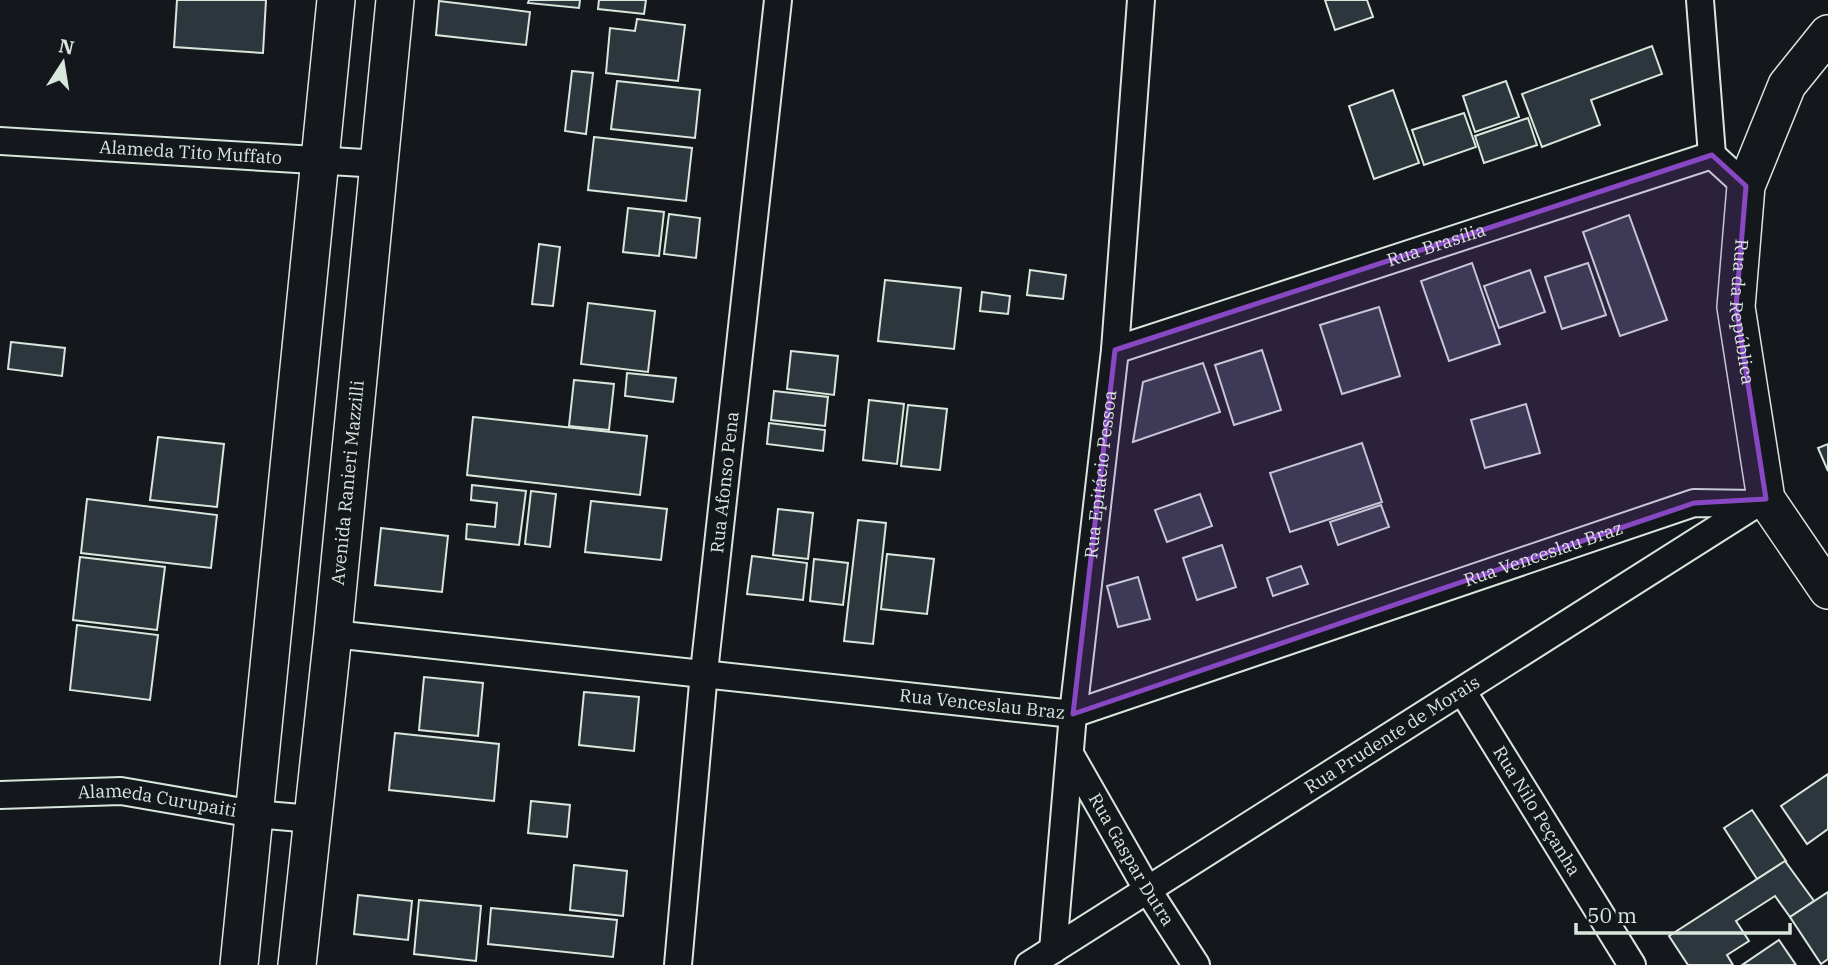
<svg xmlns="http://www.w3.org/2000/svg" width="1828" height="965" viewBox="0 0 1828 965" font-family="'IBM Plex Serif',serif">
<rect width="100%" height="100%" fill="#14181c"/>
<!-- building -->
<g fill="#2c363c" stroke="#d8e6dc" stroke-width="2">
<path d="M177,0H266L263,53L174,47Z"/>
<path d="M529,0H580L579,8L528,3Z"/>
<path d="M599,0H646L644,14L598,9Z"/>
<path d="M1325,0H1367L1373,17L1335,30Z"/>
<path d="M439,1L530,12L526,45L436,35Z"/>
<path d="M637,19L685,25L678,81L606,73L610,28L635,31Z"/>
<path d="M1652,46L1662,74L1591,100L1600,125L1542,147L1522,94Z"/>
<path d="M572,71L593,73L586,134L565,131Z"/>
<path d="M617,81L700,90L695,138L611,129Z"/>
<path d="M1506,81L1519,117L1475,132L1463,96Z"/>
<path d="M1393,90L1419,163L1374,179L1349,106Z"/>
<path d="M1464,113L1476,147L1424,165L1412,130Z"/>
<path d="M1528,118L1537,145L1484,163L1475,136Z"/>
<path d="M594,137L692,148L686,201L588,190Z"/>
<path d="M628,208L664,212L659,256L623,252Z"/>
<path d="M669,214L700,218L696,258L664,254Z"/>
<path d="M1629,215L1667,320L1620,336L1583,232Z"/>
<path d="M539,244L560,247L553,306L532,304Z"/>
<path d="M1472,263L1500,344L1449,361L1421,281Z"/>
<path d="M1588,263L1606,315L1562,329L1545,277Z"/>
<path d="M1030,270L1066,275L1063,299L1027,295Z"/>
<path d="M1530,270L1545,312L1499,328L1484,286Z"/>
<path d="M885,280L961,288L954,349L878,341Z"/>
<path d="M982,292L1010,296L1008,314L980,311Z"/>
<path d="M588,303L655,311L648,372L581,364Z"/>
<path d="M1379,307L1400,376L1342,394L1320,325Z"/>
<path d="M11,342L65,348L62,376L8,369Z"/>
<path d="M1262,350L1281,410L1234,425L1215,365Z"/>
<path d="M791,351L838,356L834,395L787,389Z"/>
<path d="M1203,363L1220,412L1133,442L1143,382Z"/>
<path d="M627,373L676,378L673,402L625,396Z"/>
<path d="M574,380L614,384L609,430L569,426Z"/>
<path d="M774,391L828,397L825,426L771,420Z"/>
<path d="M869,400L904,404L897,464L863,460Z"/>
<path d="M1526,404L1540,453L1485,468L1471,420Z"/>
<path d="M908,405L947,409L940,470L901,466Z"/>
<path d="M473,417L647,436L640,495L467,475Z"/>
<path d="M769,423L825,430L823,451L767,444Z"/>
<path d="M158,437L224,444L217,507L150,500Z"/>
<path d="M1362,443L1382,502L1290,532L1270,473Z"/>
<path d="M1828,444V471L1818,448Z"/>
<path d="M472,485L526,491L519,545L466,539L467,524L495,527L497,503L471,500Z"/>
<path d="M531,491L556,494L550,547L525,544Z"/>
<path d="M1200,494L1212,526L1167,542L1155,510Z"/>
<path d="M87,499L217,515L211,568L81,553Z"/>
<path d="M591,501L667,509L661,560L585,552Z"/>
<path d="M1381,505L1389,527L1338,545L1330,522Z"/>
<path d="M778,509L813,513L808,559L773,555Z"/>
<path d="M858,520L886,523L873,644L844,641Z"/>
<path d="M381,528L448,536L442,592L375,585Z"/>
<path d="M1222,545L1236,587L1197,600L1183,558Z"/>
<path d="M887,554L934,559L927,614L881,609Z"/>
<path d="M752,556L807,563L803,600L747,594Z"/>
<path d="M80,557L165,567L157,630L73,620Z"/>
<path d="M814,559L848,563L843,605L810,601Z"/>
<path d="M1301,566L1308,584L1273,596L1267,578Z"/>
<path d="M1138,577L1150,619L1118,627L1107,586Z"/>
<path d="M77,625L158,635L150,700L70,690Z"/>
<path d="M424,677L483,683L478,736L419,730Z"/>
<path d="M584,692L639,697L634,751L579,745Z"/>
<path d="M395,733L499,744L494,801L389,790Z"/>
<path d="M1828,774V829L1807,844L1781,806Z"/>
<path d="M531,801L570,805L567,837L528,833Z"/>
<path d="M1752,810L1786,861L1757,879L1724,828Z"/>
<path d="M1785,861L1814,901L1790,917L1775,896L1736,921L1749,941L1727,955L1733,965H1688L1669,936Z"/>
<path d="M574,865L627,871L623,916L570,910Z"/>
<path d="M1828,892V959L1821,964L1790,917Z"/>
<path d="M358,895L412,901L408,940L354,934Z"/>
<path d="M419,900L481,906L476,961L414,954Z"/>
<path d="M491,908L617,920L613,957L488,944Z"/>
<path d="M1779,940L1796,965H1742Z"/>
</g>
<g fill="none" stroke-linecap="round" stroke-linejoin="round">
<defs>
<g id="street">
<path d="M1700,0L1712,155"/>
<path id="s1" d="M0,141L380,164"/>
<path id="s2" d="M1115,350L1712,155L1746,186"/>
<path id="s3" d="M333,634L1073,714L1694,503L1756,504L1766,499"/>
<path id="s4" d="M1463,692L1632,965"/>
<path id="s5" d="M1070,754L1147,889L1196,965"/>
<path id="s6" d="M0,795L121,791L254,814L312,819"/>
<path id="s7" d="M1053,950L1073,714L1115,350L1141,0"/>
<path id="s8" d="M678,965L704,672L778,0"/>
<path id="s9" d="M1029,965L1756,504"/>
</g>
<g id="secondary">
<path id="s10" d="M1828,34L1787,85L1746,186L1736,307L1766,499L1828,590"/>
<path d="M239,965L336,0"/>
<path id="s11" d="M297,965L333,634L395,0"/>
</g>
</defs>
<!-- street casing -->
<use href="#street" stroke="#d8e6dc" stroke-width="30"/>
<!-- secondary casing -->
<use href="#secondary" stroke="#d8e6dc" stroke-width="40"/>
<!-- street -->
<use href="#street" stroke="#14181c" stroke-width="26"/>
<!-- secondary -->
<use href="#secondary" stroke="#14181c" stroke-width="37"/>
</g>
<!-- marked area -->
<path fill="#8948c3" fill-opacity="0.2" stroke="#8948c3" stroke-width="5" stroke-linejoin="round" d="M1712,155L1746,186L1736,307L1766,499L1694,503L1073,714L1115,350Z"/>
<g text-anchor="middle" stroke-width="5" stroke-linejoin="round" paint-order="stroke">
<!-- street labels -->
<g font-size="18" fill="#d8e6dc" stroke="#14181c">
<text dy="6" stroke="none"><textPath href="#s1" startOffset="191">Alameda Tito Muffato</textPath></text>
<text dy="6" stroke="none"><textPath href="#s2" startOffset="338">Rua Brasília</textPath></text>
<text dy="6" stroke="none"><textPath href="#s10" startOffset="301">Rua da República</textPath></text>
<text dy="6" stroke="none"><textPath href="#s7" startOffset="478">Rua Epitácio Pessoa</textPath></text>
<text dy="6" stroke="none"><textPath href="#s8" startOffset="485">Rua Afonso Pena</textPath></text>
<text dy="6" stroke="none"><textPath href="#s11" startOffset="485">Avenida Ranieri Mazzilli</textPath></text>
<text dy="6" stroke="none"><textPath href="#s3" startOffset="1241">Rua Venceslau Braz</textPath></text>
<text dy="6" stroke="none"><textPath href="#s3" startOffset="653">Rua Venceslau Braz</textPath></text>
<text dy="6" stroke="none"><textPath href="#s9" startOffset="430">Rua Prudente de Morais</textPath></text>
<text dy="6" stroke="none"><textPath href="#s6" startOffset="158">Alameda Curupaiti</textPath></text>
<text dy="6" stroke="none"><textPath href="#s4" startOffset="140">Rua Nilo Peçanha</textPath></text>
<text dy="6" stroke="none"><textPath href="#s5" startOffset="122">Rua Gaspar Dutra</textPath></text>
</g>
</g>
<!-- north arrow -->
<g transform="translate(63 63) rotate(12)" stroke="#14181c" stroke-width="5" paint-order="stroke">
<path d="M0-5L12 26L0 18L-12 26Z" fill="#d8e6dc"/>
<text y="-10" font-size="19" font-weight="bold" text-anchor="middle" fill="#d8e6dc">N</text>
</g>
<!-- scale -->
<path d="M1576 923v10h214v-10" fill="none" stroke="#d8e6dc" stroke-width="3.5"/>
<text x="1587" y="923" font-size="21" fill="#d8e6dc" stroke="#14181c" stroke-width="5" paint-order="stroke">50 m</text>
</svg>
